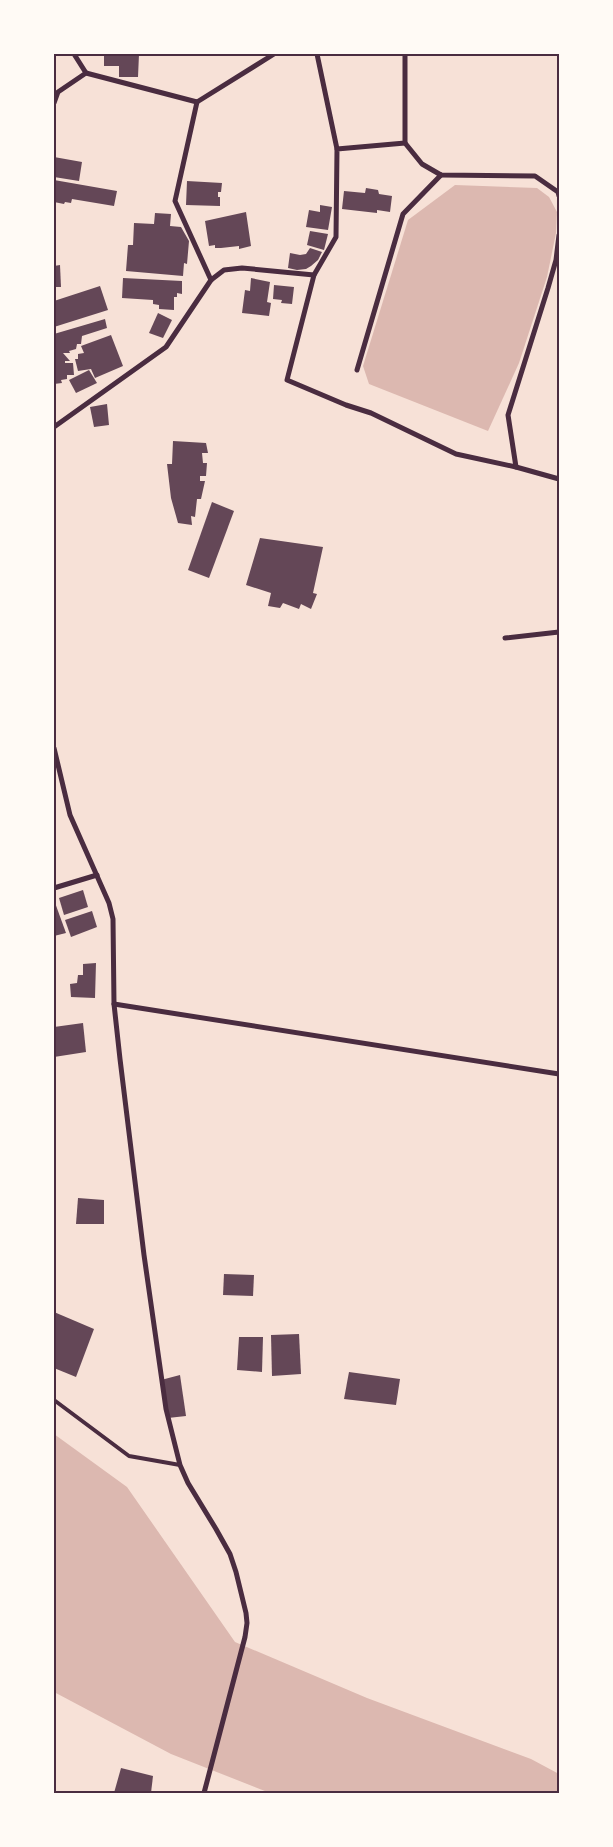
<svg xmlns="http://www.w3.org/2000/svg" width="613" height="1847" viewBox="0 0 613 1847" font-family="'Work Sans',sans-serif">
<rect width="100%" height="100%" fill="#f7e1d7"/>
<!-- water -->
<g fill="#dcb8b0">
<path d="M455,185L537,188L549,197L557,212L556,233L547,277L519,363L488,431L369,384L363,366L408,220Z"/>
<path d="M54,1434L127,1487L235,1642L367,1698L531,1759L559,1774V1793H270L171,1754L54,1692Z"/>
</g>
<!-- building -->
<g fill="#644757">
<path d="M104,54H139L138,77H119V66H104Z"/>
<path d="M54,157L82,162L79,181L54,177Z"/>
<path d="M54,180L117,191L114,206L72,199L71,203L65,202L64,204L54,202Z"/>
<path d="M187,181L222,183L221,192H218V197H220V206L186,205Z"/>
<path d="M366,188L378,190L379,194L392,196L390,212L377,210V213L342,209L344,191L365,193Z"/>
<path d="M320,205L332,207L328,230L306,227L309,210L320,212Z"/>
<path d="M246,212L251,246L239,249V246L221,248H215V245L209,246L205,221Z"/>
<path d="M155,213L171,214L170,226L181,227L189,241L187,264L184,263L183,276L126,271L128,245H133L134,223L154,224Z"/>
<path d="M310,231L328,234L324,250L307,245Z"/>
<path d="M310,248L322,252L318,260L311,266L306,269L297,270L288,268L290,253L300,255L306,254Z"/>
<path d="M60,265L61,287H54V266Z"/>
<path d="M123,278L182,281V294L177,293V297H174V310L159,309V305L153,304V300L122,298Z"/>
<path d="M251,278L270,282L267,302L271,303L269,316L242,313L245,290L250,291Z"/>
<path d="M274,285L294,287L292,304L281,303L282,300L273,299Z"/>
<path d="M100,286L108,310L54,327V301Z"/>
<path d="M158,313L172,320L163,338L149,333Z"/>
<path d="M105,319L107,328L82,336L81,344H77L76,349L69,351L70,353H63L70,361H65V363H73L74,375H67V379L61,380L62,383L54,384V334Z"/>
<path d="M111,335L123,366L95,378L91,369L78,371L75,359H78V354L84,353L81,346Z"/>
<path d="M89,370L97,383L76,393L69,380Z"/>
<path d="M107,404L109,425L94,427L90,407Z"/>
<path d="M173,441L206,443L208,453H202L203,463H207L206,476H200V481H205L201,499H197L195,517L191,516L192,525L178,523L171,498L167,464H172Z"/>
<path d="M212,502L234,511L209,578L188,570Z"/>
<path d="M260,538L323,547L313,593L317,594L311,609L301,604L299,609L283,603L280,608L268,606L271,593L246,585Z"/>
<path d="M83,890L88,907L64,915L59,898Z"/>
<path d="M54,900L66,933L54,936Z"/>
<path d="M92,911L97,927L71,937L65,920Z"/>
<path d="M96,963L95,998L71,997L70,984L77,983L78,975H83V964Z"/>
<path d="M83,1023L86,1052L54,1057V1027Z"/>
<path d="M78,1198L104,1200V1224H76Z"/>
<path d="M224,1274L254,1275L253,1296L223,1295Z"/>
<path d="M54,1312L94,1329L76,1377L54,1368Z"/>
<path d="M299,1334L301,1374L272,1376L271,1335Z"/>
<path d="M239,1337H263L262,1372L237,1370Z"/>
<path d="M349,1372L400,1379L396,1405L344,1399Z"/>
<path d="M180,1375L186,1416L168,1418L161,1380Z"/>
<path d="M121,1768L153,1776L151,1793H114Z"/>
</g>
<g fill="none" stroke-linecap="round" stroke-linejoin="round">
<!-- service -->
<path stroke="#4a2c40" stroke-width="4" d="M54,1400L129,1456L180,1465"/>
<!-- minor -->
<g stroke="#4a2c40" stroke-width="5">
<path d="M74,54L86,73L197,102L274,54"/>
<path d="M317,54L337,149"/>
<path d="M405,54V143L337,149L336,237L314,275L287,380L346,405L371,413L456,454L516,467L559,479"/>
<path d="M197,102L175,201L211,280"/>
<path d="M54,103L58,92L86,73"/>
<path d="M405,143L422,164L441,175L535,176L558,192L559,196"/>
<path d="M357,370L403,214L441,175"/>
<path d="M54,427L166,347L211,280L224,270L242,268L314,275"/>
<path d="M516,467L508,415L548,288L556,260L559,235"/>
<path d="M505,638L559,632"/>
<path d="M54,748L70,815L109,903L113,919L114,1004L120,1059L144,1255L166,1409L180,1465L188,1483L216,1529L230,1554L236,1572L246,1613L247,1623L245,1637L204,1793"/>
<path d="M54,888L97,875"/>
<path d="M114,1004L559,1074"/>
</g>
</g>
<!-- border -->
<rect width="613" height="1847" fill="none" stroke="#fffaf5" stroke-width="110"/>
<rect x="55" y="55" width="503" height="1737" fill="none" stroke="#4a2c40" stroke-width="2"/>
</svg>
